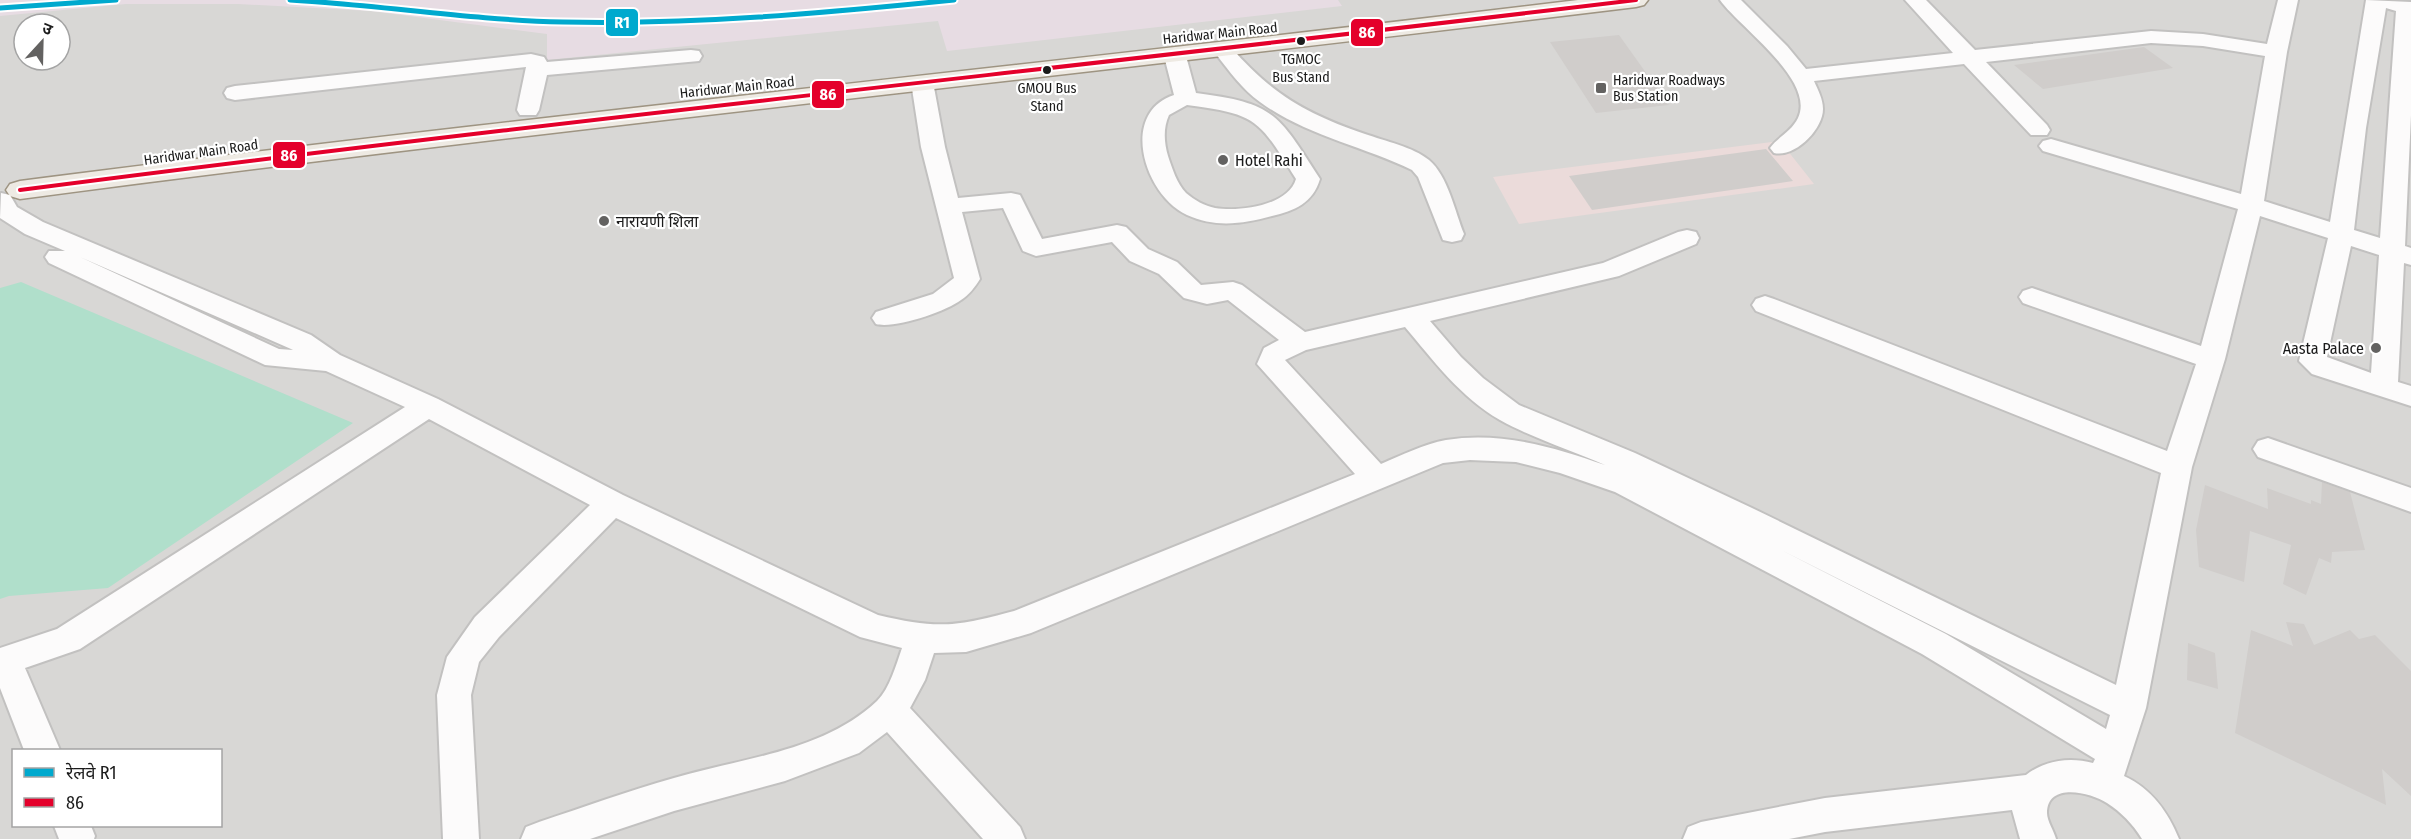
<svg xmlns="http://www.w3.org/2000/svg" width="2411" height="839" viewBox="0 0 2411 839" font-family="'Fira Sans Condensed','Noto Sans Devanagari',sans-serif">
<rect width="100%" height="100%" fill="#e9e7e4"/>
<!-- residential -->
<path fill="#d8d7d5" fill-rule="evenodd" d="M0,0H2411V839H0ZM24,24H60V60H24ZM14,750H220V826H14Z"/>
<!-- commercial -->
<path fill="#ebdbda" d="M1780,141L1814,184L1519,224L1493,177Z"/>
<!-- industrial -->
<path fill="#e7dce3" d="M0,0H1338L1342,6L947,51L938,21L547,60V34L371,11L238,4H126L0,16Z"/>
<!-- pitch -->
<path fill="#b0dfcb" d="M21,282L353,423L108,588L9,596L0,599V288Z"/>
<!-- building -->
<g fill="#d0cdcb">
<path d="M1619,35L1669,105L1596,113L1550,42Z"/>
<path d="M2144,47L2173,68L2043,89L2014,65Z"/>
<path d="M1766,149L1793,181L1592,210L1569,176Z"/>
<path d="M2322,482L2350,492L2365,550L2332,552L2331,563L2319,558L2306,595L2283,584L2291,545L2250,531L2244,582L2199,567L2196,530L2205,485L2268,509L2267,488L2311,504V500L2321,504Z"/>
<path d="M2286,622L2304,624L2314,645L2350,630L2359,639L2375,635L2411,671V796L2382,769L2386,805L2235,733L2251,630L2293,646Z"/>
<path d="M2188,643L2215,653L2218,689L2187,680Z"/>
</g>
<g fill="none" stroke-linecap="round" stroke-linejoin="round">
<defs>
<g id="minor">
<path d="M1720,0H1741L1787,46L1806,69L1953,53L1905,0H1926L1975,50L2151,31L2203,34L2267,44L2278,0H2298L2287,52L2264,201L2330,222L2366,0L2411,2V115L2405,246L2411,248V265L2404,263L2398,382L2411,386V406L2312,374L2299,361L2328,238L2260,216L2225,359L2192,467L2146,708L2124,776C2152,789 2168,812 2179,839H2142C2133,824 2121,812 2107,803C2090,792 2047,782 2047,813C2047,821 2054,831 2056,839H2020L2012,810L1825,832L1789,839H1683L1688,827L1701,822L1825,798L2026,775C2045,760 2070,757 2093,763L2095,759L1922,654L1615,492L1560,473L1516,462L1470,460L1443,463L1031,633L966,652L934,653L925,680L910,708L1020,827L1025,839H983L887,732L859,753L785,781L674,811L590,839H521L526,827L539,822C584,807 628,791 674,778C741,758 823,752 877,701C890,688 896,665 902,648L860,637L616,518L499,637L479,662L471,695L479,839H443L437,695L447,657L475,617L590,505L429,419L80,649L25,668L60,750H24L0,688V648L57,629L405,407L326,371L265,365L49,263L45,257L49,251H65L25,234L0,218L1,193L10,195L17,207L43,222L311,335L340,355L438,399L623,495L878,615C936,629 956,627 1014,611L1355,474L1257,364L1264,348L1279,340L1228,300L1207,304L1184,298L1159,274L1130,261L1112,242L1036,256L1023,251L1003,208L962,212L980,279C975,287 969,295 961,300C945,312 894,329 876,324L872,318L876,312L933,294L954,278L921,147L911,82L914,77H930L933,82L945,147L958,198L1011,193L1020,195L1042,239L1117,225L1126,227L1148,249L1177,262L1201,285L1233,282L1242,285L1305,332L1603,263L1678,232L1687,230L1696,232L1699,238L1696,244L1619,276L1430,321L1461,357L1483,378L1519,405L1635,453L1752,508L2116,685L2161,473L1756,311L1752,305L1756,299L1765,296L1774,299L2167,451L2196,364L2023,303L2019,297L2023,291L2032,288L2201,346L2238,209L2043,151L2039,146L2043,141L2051,139L2241,194L2265,56L2203,46L2151,43L1986,62L2047,125L2050,130L2047,135H2031L1964,64L1814,81C1818,90 1823,99 1823,109C1823,130 1794,158 1774,153L1770,148C1778,137 1792,131 1798,118C1816,80 1739,27 1720,0ZM2386,8L2396,11L2380,238L2354,230L2366,128ZM2351,246L2379,255L2371,373L2327,357ZM80,257L291,349L293,350L279,349ZM1405,327C1433,360 1461,398 1500,420C1532,438 1571,450 1605,465C1554,447 1500,431 1446,440C1424,444 1402,455 1381,464L1285,360L1306,350ZM1781,550L2110,715L2106,729L1946,634Z"/>
<path d="M1223,44L1230,46C1271,94 1307,114 1365,134C1385,141 1413,147 1429,160C1448,176 1455,212 1464,234L1461,240L1452,242L1443,240L1418,177L1412,170C1362,146 1305,135 1260,102C1242,89 1229,71 1216,54L1212,50L1216,46Z"/>
<path d="M691,50L699,51L702,56L699,61L547,75L539,110L536,115H520L517,110L526,67L235,100L227,98L224,93L227,88L235,86L531,54L544,57L547,62Z"/>
<path d="M1175,50L1183,51L1186,56L1196,93C1275,103 1278,114 1320,179C1313,203 1294,211 1272,216C1243,224 1215,228 1187,215C1144,195 1119,113 1174,95L1164,56L1167,51ZM1187,105C1258,114 1259,120 1296,179C1288,206 1239,212 1215,208C1205,206 1194,200 1186,193C1177,184 1172,168 1168,156C1164,142 1163,128 1169,115Z"/>
<path d="M2268,438L2411,488V512L2258,457L2253,449L2258,441Z"/>
<path d="M54,826H91L95,836L94,839H59Z"/>
</g>
<path id="major" d="M1578,0H1648L1644,5L1636,7C1098,73 558,128 20,199L10,196L6,190L10,184L20,181C539,115 1059,63 1578,0Z"/>
</defs>
<!-- minor casing -->
<use href="#minor" stroke="#c2c1c0" stroke-width="4"/>
<!-- major casing -->
<use href="#major" stroke="#9e9482" stroke-width="3"/>
<!-- minor -->
<use href="#minor" fill="#fcfbfb" fill-rule="evenodd"/>
<!-- major -->
<use href="#major" fill="#eeeae3" fill-rule="evenodd"/>
<defs>
<path id="bus-1" d="M20,190C558,120 1098,65 1636,0"/>
</defs>
<!-- bus-1 casing -->
<use href="#bus-1" stroke="#fff" stroke-width="8"/>
<!-- bus-1 -->
<use href="#bus-1" stroke="#e4002b" stroke-width="4"/>
<defs>
<g id="rail-1">
<path d="M290,0C381,5 471,20 563,22C694,25 824,13 954,0"/>
<path d="M0,8L116,0"/>
</g>
</defs>
<!-- rail-1 casing -->
<use href="#rail-1" stroke="#fff" stroke-width="9"/>
<!-- rail-1 -->
<use href="#rail-1" stroke="#00a9ce" stroke-width="5"/>
</g>
<!-- markers -->
<g fill="#1b1b1b" stroke="#fff" stroke-width="2">
<circle cx="1301" cy="41" r="5"/>
<circle cx="1047" cy="70" r="5"/>
</g>
<g fill="#636261" stroke="#fff" stroke-width="2">
<rect x="1595" y="82" width="12" height="12" rx="3"/>
<circle cx="1223" cy="160" r="6"/>
<circle cx="604" cy="221" r="6"/>
<circle cx="2376" cy="348" r="6"/>
</g>
<g text-anchor="middle" stroke-width="4.5" stroke-linejoin="round" paint-order="stroke">
<!-- far-street labels -->
<g font-size="14" fill="#1b1b1b" stroke="#fff">
<text transform="translate(1220 33) rotate(-6)" y="5">Haridwar Main Road</text>
<text transform="translate(737 87) rotate(-6)" y="5">Haridwar Main Road</text>
<text transform="translate(201 152) rotate(-8)" y="5">Haridwar Main Road</text>
</g>
<!-- bus labels -->
<g font-size="14" fill="#1b1b1b" stroke="#fff">
<text x="1301" y="64">TGMOC<tspan x="1301" dy="18">Bus Stand</tspan></text>
<text x="1047" y="93">GMOU Bus<tspan x="1047" dy="18">Stand</tspan></text>
</g>
<!-- far-poi labels -->
<g font-size="14" fill="#1b1b1b" stroke="#fff" text-anchor="start">
<text x="1613" y="85">Haridwar Roadways<tspan x="1613" dy="16">Bus Station</tspan></text>
</g>
<!-- poi labels -->
<g font-size="16" fill="#1b1b1b" stroke="#fff" text-anchor="start">
<text x="1235" y="166">Hotel Rahi</text>
<text x="616" y="227">नारायणी शिला</text>
<text x="2364" y="354" text-anchor="end">Aasta Palace</text>
</g>
</g>
<g stroke="#fff" stroke-width="2">
<rect x="605" y="8" width="34" height="29" rx="6" fill="#00a9ce"/>
<rect x="1350" y="18" width="34" height="29" rx="6" fill="#e4002b"/>
<rect x="811" y="80" width="34" height="29" rx="6" fill="#e4002b"/>
<rect x="272" y="141" width="34" height="28" rx="6" fill="#e4002b"/>
</g>
<g font-size="16" text-anchor="middle" font-weight="bold" fill="#fff">
<text x="622" y="28">R1</text>
<text x="1367" y="38">86</text>
<text x="828" y="100">86</text>
<text x="289" y="161">86</text>
</g>
<!-- legend -->
<rect x="12" y="749" width="210" height="78" fill="#ffffff" stroke="#a4a4a4" stroke-width="1.5"/>
<rect x="24" y="768" width="30" height="9" fill="#00a9ce" stroke="#a4a4a4" stroke-width="1.5"/>
<text x="66" y="779" font-size="18" fill="#1b1b1b">रेलवे R1</text>
<rect x="24" y="798" width="30" height="9" fill="#e4002b" stroke="#a4a4a4" stroke-width="1.5"/>
<text x="66" y="809" font-size="18" fill="#1b1b1b">86</text>
<!-- north arrow -->
<g transform="translate(42 42) rotate(22)"><circle r="28" fill="#ffffff" stroke="#a4a4a4" stroke-width="1.5"/>
<path d="M0-4.5L10 22L0 15L-10 22Z" fill="#636261"/>
<text y="-9" font-size="16" font-weight="bold" text-anchor="middle" fill="#1b1b1b">उ</text>
</g>
</svg>
